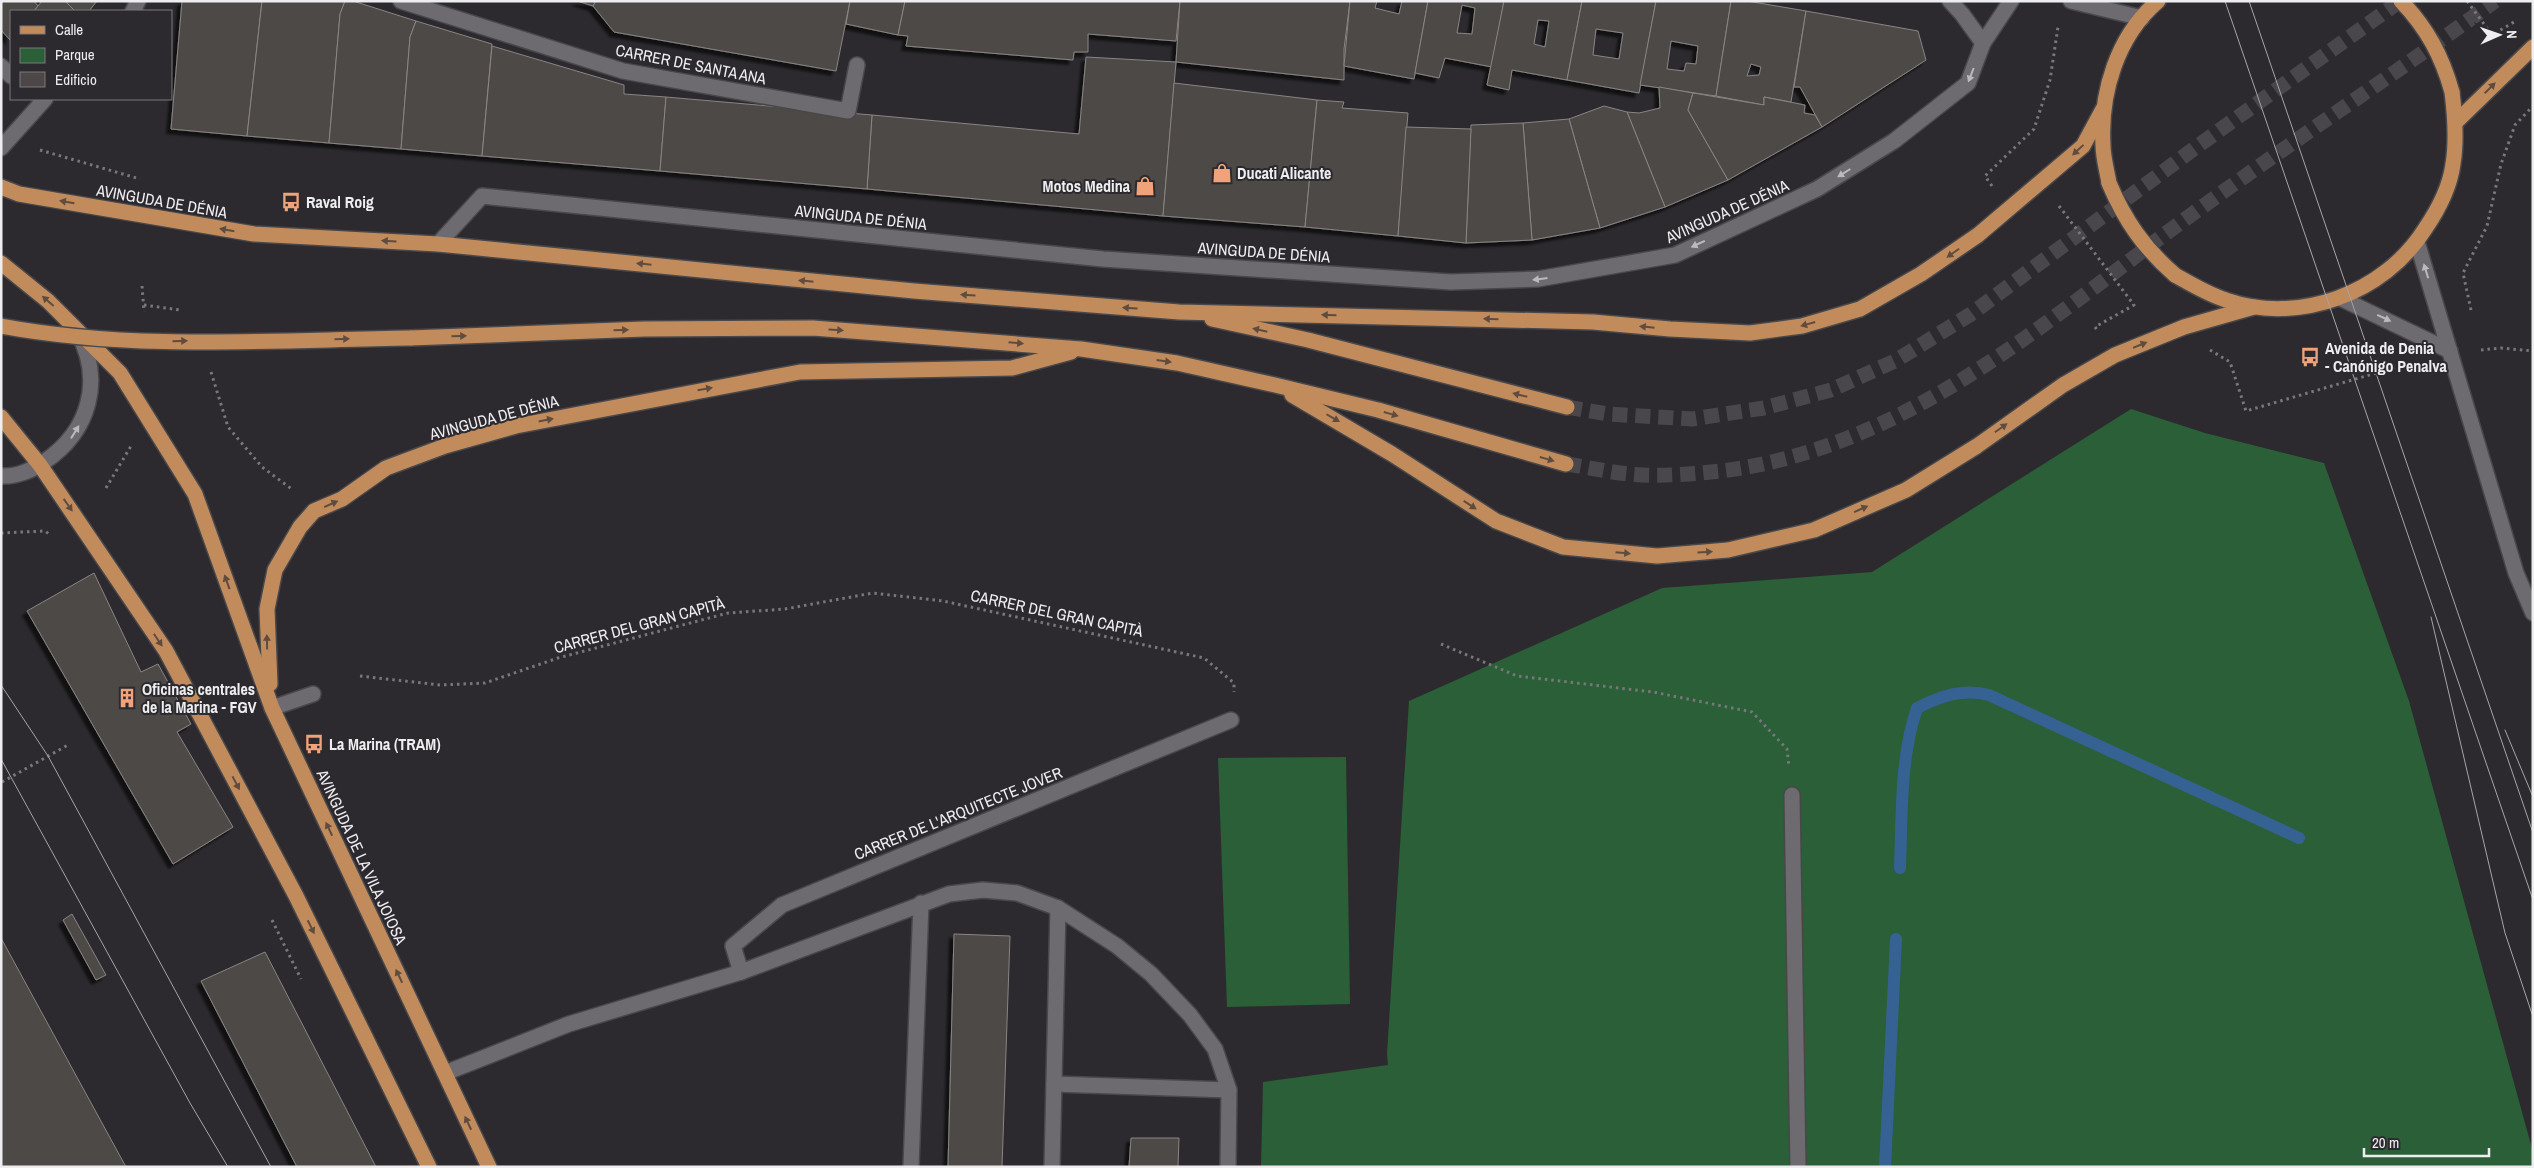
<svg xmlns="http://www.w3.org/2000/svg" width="2534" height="1168" viewBox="0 0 2534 1168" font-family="'Archivo Narrow',sans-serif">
<defs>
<filter id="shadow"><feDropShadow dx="-4.5" dy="4.5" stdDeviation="1" flood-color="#0009"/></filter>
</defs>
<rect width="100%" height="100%" fill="#2c2a2e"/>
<!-- green -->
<g fill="#2a5f37">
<path d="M2131,409L2205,433L2324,463L2409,701L2533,1152V1167H1261L1263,1082L1388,1065L1387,1054L1409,701L1662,588L1872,572Z"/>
<path d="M1346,757L1350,1004L1227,1007L1218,758Z"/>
</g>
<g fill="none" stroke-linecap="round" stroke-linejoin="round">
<!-- stream -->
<g stroke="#366293" stroke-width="12">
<path d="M1900,868C1902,814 1900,758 1917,708C1941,696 1963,688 1989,695L2299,838"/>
<path d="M1885,1167L1896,939"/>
</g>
</g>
<!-- building -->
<g fill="#4d4847" stroke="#8a8584" fill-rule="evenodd" filter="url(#shadow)">
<path d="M4,1H34L38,6L34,11H11L10,40L1,30V4Z"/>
<path d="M42,1H65L75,11H34Z"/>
<path d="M65,1H97L89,11H75Z"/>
<path d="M182,1H262L247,136L171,129Z"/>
<path d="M262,1H345L340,14L329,143L247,136Z"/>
<path d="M345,1H353L416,21L410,37L401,149L329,143L340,14Z"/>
<path d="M577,1H596L593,6Z"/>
<path d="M596,1H850L836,71L614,32L593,6Z"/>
<path d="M850,1H905L898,35L846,24Z"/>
<path d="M905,1H1180L1176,41L1088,34V52H1074L1073,60L906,46L908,36L898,35Z"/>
<path d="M1180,1H1350L1344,49V80L1176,62Z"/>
<path d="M1350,1H1377L1375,8L1399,14L1402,1H1428L1414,79L1344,66Z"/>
<path d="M1428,1H1504L1492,67L1445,58L1439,78L1415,73ZM1462,5L1475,8L1472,34L1457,33Z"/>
<path d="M1504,1H1582L1567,80L1512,70L1509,90L1487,85ZM1538,20L1549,21L1545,47L1534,44Z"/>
<path d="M1582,1H1656L1639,93L1567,80ZM1596,29L1623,33L1619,59L1593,55Z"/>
<path d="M1656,1H1731L1716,96L1640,85ZM1671,41L1698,46L1696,64L1686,63L1684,71L1667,69Z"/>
<path d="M1731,1H1747L1806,11L1791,102L1764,97V105L1716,96ZM1751,64L1761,67L1759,75L1747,76Z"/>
<path d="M1806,11L1918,31L1926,60L1822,127L1800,87H1794Z"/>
<path d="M416,21L492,44L482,156L401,149L410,37Z"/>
<path d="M492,46L624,85V94L666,97L660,171L482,156Z"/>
<path d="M1086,57L1176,62L1163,216L867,189L872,115L1079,134Z"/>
<path d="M1174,83L1317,100L1305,227L1163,216Z"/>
<path d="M1659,87L1693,93L1688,110L1728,180L1665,207L1627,112L1639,113L1660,108Z"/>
<path d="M1693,93L1764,105V97L1805,105L1804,113L1815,115L1822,127L1728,180L1688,110Z"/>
<path d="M666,97L872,115L867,189L660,171Z"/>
<path d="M1317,100L1344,102L1342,108L1408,113L1398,236L1305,227Z"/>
<path d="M1604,106L1627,112L1665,207L1600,228L1569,119Z"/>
<path d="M1569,119L1600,228L1532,240L1523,123Z"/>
<path d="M1523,123L1532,240L1466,243L1471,125Z"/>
<path d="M1406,127L1471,129L1466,243L1398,236Z"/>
<path d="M94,573L141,672L158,664L191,724L177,732L233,827L173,864L27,611Z"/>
<path d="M72,914L106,975L96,980L63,920Z"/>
<path d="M954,934L1010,936L1002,1167H948Z"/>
<path d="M1,938L126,1167H1Z"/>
<path d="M265,952L376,1167H297L201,981Z"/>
<path d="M1131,1138H1179L1178,1167H1129Z"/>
</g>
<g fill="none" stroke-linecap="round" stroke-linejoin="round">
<!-- major-tunnel -->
<g stroke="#49474b" stroke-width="15" stroke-dasharray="15 8" stroke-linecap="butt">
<path d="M1567,407L1608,414L1692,419L1764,408L1831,390L1895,361L1971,314L2199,145L2400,1"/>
<path d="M1566,464C1587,467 1608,472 1629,474C1659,477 1691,474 1721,471C1907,448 2045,321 2191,215C2291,142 2395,74 2495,1"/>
</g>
<defs>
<g id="minor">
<path d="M401,1L623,71L848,111L857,65"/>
<path d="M1950,1L1962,14L1983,43"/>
<path d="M2071,1L2142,18"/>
<path d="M133,11L138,1"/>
<path d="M1,66L11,76"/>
<path d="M1,148L45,99"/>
<path d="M2417,242L2516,573L2533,613"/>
<path d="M438,244L482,196L1103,259L1451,282L1538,279L1675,255L1817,189L1894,141L1968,83L1983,43L2011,1"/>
<path d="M2340,298L2450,351"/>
<path d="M1,476C16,477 33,470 44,462C90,431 104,380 77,331"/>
<path d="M272,708L313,694"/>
<path d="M1792,795L1798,1167"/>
<path d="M741,972L733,946L782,905L1231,720"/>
<path d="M445,1073L569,1024L741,972L949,894L983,890L1017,893L1058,908L1117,946L1151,974L1190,1015L1215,1049L1229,1090L1228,1167"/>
<path d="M1054,1084L1229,1090"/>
<path d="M911,1167L921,903"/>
<path d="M1052,1167L1058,908"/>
</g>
<g id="major">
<path d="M2456,122L2533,47"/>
<path d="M2109,183C2107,171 2103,157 2103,145C2100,93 2117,36 2158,1"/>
<path d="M1,187L19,194L254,234L438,244L914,291L1179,312L1593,322L1670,329L1750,333L1802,326L1860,309L1921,274L1978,235L2083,146L2103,109"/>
<path d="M1,263L48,301L120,373L195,494L272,708L489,1167"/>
<path d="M2175,275C2191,284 2207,294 2226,300C2298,325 2384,294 2425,229C2438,210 2450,187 2453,164C2457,140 2455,116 2452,92"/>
<path d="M1212,319L1308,340L1567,407"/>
<path d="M410,338L644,329L813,328L1081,349L1177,363L1275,385L1378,410L1566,464"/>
<path d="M1292,395L1392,454L1496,521L1563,547L1657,556L1728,550L1814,530L1906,490L1977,446L2063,385L2115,355L2184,327L2254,307"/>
<path d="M1,417L40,465L166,651L296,896L429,1167"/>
<path d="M270,684L267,609L275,570L300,527L314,511L342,499L386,468L445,446L516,426L800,372L1012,368L1071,352"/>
</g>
</defs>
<!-- minor casing -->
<use href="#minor" stroke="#48474a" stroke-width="18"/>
<!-- major casing -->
<use href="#major" stroke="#48474a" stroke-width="18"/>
<!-- path -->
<g stroke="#78777a" stroke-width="3" stroke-dasharray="2.5 4" stroke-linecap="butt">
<path d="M2467,1L2492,35L2514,22"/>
<path d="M40,150L140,179"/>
<path d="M1992,186L1985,176L2034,129L2050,80L2058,27"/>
<path d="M2059,206L2134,305L2095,327L2098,331"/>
<path d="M142,286L144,312"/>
<path d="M144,305L180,310"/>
<path d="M2471,310L2463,273L2487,226L2501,164L2515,125L2533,106"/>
<path d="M2210,350L2230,362L2246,411L2407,364"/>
<path d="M2481,350L2501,348L2533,351"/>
<path d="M211,372L228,427L262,467L293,490"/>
<path d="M106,488L131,446"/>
<path d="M1,533L45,531L49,534"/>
<path d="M1441,644L1517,676L1653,692L1752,712L1787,749L1789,767"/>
<path d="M360,676L440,685L485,683L558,658L728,613L785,609L873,593L943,601L1204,658L1234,683V692"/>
<path d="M2,782L68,745"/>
<path d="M272,920L301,979"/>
</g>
<!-- minor -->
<use href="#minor" stroke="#6d6b6f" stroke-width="15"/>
<!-- major -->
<use href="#major" stroke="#c18b5c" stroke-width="15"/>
<!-- tram -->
<g stroke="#a6a4a7" stroke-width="1">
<path d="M2225,1L2533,900"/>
<path d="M2249,1L2533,833"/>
<path d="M2431,617L2505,933L2533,1017"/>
<path d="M1,685L48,756L271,1167"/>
<path d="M2505,730L2533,797"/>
<path d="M1,759L190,1103L228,1167"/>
</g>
<defs>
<g id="major-bridge">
<path d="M2401,1C2427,28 2442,56 2452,92"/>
<path d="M2109,183C2125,221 2144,248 2175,275"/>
<path d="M1,326C136,351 274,340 410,338"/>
</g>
</defs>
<!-- major-bridge casing -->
<use href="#major-bridge" stroke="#48474a" stroke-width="18" stroke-linecap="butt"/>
<!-- major-bridge -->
<use href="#major-bridge" stroke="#c18b5c" stroke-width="15"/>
</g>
<!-- one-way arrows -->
<defs><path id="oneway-solid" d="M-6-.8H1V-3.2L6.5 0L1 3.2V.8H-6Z" transform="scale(1.25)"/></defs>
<g fill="#bab9bc">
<use href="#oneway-solid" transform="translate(1971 75) rotate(111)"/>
<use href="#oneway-solid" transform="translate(1844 173) rotate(148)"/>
<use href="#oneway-solid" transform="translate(1698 244) rotate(155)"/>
<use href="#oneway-solid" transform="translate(2426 271) rotate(-107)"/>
<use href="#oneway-solid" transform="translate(1540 279) rotate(173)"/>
<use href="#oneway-solid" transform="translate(2384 318) rotate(25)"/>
<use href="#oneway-solid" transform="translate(75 432) rotate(-58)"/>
</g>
<g fill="#604c3e">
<use href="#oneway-solid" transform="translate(2490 88) rotate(-45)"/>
<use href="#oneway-solid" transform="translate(2078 150) rotate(137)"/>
<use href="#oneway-solid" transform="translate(67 202) rotate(-170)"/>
<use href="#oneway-solid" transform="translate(227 230) rotate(-170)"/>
<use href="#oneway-solid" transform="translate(389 241) rotate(-177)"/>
<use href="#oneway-solid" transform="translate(1953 253) rotate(145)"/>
<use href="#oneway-solid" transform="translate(644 264) rotate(-174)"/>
<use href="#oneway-solid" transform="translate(806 281) rotate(-174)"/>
<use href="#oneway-solid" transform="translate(968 295) rotate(-176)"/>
<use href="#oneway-solid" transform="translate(48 301) rotate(-139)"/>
<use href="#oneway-solid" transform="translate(1130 308) rotate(-176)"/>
<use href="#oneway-solid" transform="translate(1329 315) rotate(-179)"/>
<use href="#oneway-solid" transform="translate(1491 319) rotate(-179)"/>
<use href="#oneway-solid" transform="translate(1808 324) rotate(164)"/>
<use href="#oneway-solid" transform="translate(1647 327) rotate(-174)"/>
<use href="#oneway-solid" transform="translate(621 330) rotate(-2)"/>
<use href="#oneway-solid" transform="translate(836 330) rotate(4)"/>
<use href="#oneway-solid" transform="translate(1260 330) rotate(-167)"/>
<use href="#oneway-solid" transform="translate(459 336) rotate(-2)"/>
<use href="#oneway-solid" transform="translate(342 339) rotate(-1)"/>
<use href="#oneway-solid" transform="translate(180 341) rotate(-1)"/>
<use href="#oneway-solid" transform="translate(1016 343) rotate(5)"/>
<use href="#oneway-solid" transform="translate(2140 345) rotate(-22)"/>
<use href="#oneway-solid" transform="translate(1164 361) rotate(8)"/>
<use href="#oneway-solid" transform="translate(705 389) rotate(-10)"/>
<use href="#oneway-solid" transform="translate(1520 395) rotate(-166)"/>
<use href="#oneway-solid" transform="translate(1391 414) rotate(16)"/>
<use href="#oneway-solid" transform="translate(1333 418) rotate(30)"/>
<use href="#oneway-solid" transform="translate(546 420) rotate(-11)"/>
<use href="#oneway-solid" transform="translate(2001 428) rotate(-35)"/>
<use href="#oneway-solid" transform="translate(1547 459) rotate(16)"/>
<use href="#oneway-solid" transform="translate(331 504) rotate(-24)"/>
<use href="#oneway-solid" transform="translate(68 505) rotate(55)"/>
<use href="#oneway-solid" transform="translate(1470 505) rotate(33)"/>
<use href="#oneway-solid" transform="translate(1861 509) rotate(-24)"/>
<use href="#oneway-solid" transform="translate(1705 552) rotate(-4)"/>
<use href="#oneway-solid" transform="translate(1623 553) rotate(5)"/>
<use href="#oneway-solid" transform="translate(227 582) rotate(-110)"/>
<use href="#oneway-solid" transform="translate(158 640) rotate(56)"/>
<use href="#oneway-solid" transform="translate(267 642) rotate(-91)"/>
<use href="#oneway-solid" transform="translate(236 783) rotate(62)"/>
<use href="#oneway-solid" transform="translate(329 829) rotate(-115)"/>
<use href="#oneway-solid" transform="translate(311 927) rotate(64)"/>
<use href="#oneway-solid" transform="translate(399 976) rotate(-115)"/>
<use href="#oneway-solid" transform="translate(468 1123) rotate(-115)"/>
</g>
<!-- icons -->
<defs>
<symbol id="shop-bare" viewBox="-9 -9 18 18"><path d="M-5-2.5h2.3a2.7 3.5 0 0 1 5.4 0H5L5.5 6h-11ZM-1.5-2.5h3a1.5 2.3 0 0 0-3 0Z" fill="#f0a27a" stroke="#2c2a2e" stroke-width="2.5" paint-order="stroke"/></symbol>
<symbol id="bus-bare" viewBox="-9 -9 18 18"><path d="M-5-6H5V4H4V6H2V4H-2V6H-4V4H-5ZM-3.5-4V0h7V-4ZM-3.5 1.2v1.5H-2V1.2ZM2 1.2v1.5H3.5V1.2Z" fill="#f0a27a" stroke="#2c2a2e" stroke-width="2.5" paint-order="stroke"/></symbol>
<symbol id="building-bare" viewBox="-9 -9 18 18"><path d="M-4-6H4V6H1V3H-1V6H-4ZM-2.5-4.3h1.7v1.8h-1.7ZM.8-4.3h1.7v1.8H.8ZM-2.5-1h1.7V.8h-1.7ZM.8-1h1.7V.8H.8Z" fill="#f0a27a" stroke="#2c2a2e" stroke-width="2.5" paint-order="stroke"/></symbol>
</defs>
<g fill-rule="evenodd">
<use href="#shop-bare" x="1208" y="159" width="28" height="28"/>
<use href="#shop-bare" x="1131" y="172" width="28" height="28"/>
<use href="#bus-bare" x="277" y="188" width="28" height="28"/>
<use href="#bus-bare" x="2296" y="343" width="28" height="28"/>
<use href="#building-bare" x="113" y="684" width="28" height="28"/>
<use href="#bus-bare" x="300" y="730" width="28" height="28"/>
</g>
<g text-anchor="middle" stroke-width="4" stroke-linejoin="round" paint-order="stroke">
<!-- street labels -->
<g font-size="16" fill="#eeedef" stroke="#2c2a2e">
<text transform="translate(691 64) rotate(11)" y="6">CARRER DE SANTA ANA</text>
<text transform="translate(162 201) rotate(10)" y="6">AVINGUDA DE DÉNIA</text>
<text transform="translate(1727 211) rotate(-24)" y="6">AVINGUDA DE DÉNIA</text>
<text transform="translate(861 217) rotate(6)" y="6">AVINGUDA DE DÉNIA</text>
<text transform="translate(1264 252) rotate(4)" y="6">AVINGUDA DE DÉNIA</text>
<text transform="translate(494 417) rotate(-15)" y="6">AVINGUDA DE DÉNIA</text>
<text transform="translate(1057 613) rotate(12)" y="6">CARRER DEL GRAN CAPITÀ</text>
<text transform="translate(639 625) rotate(-15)" y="6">CARRER DEL GRAN CAPITÀ</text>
<text transform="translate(958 813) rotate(-22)" y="6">CARRER DE L'ARQUITECTE JOVER</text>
<text transform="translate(362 857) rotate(65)" y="6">AVINGUDA DE LA VILA JOIOSA</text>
</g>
<!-- poi labels -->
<g font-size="16" font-weight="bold" fill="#eeedef" stroke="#2c2a2e" text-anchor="start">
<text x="1237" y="179">Ducati Alicante</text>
<text x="1130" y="192" text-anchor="end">Motos Medina</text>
<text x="306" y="208">Raval Roig</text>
<text x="2325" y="354">Avenida de Denia<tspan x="2325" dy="18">- Canónigo Penalva</tspan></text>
<text x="142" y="695">Oficinas centrales<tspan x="142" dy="18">de la Marina - FGV</tspan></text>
<text x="329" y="750">La Marina (TRAM)</text>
</g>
</g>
<!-- border -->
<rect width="2534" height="1168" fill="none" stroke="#eeedef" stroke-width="5"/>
<!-- legend -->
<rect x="10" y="10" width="162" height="90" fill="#2c2a2e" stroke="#7a787b"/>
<rect x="20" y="26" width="25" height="8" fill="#c18b5c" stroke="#7a787b"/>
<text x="55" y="35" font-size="15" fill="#eeedef">Calle</text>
<rect x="20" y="48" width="25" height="15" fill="#2a5f37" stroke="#7a787b"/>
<text x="55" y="60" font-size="15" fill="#eeedef">Parque</text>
<rect x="20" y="72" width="25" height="15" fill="#4d4847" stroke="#7a787b"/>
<text x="55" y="85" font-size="15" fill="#eeedef">Edificio</text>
<!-- north arrow -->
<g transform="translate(2499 35) rotate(88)" stroke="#2c2a2e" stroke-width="4" paint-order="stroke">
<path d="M0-4L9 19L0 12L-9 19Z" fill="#eeedef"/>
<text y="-8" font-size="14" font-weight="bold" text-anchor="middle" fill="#eeedef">N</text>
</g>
<!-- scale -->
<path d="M2364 1148v8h125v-8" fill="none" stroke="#eeedef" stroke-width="2.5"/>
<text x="2372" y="1148" font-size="15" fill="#eeedef" stroke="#2c2a2e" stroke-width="4" paint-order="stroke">20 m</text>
</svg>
